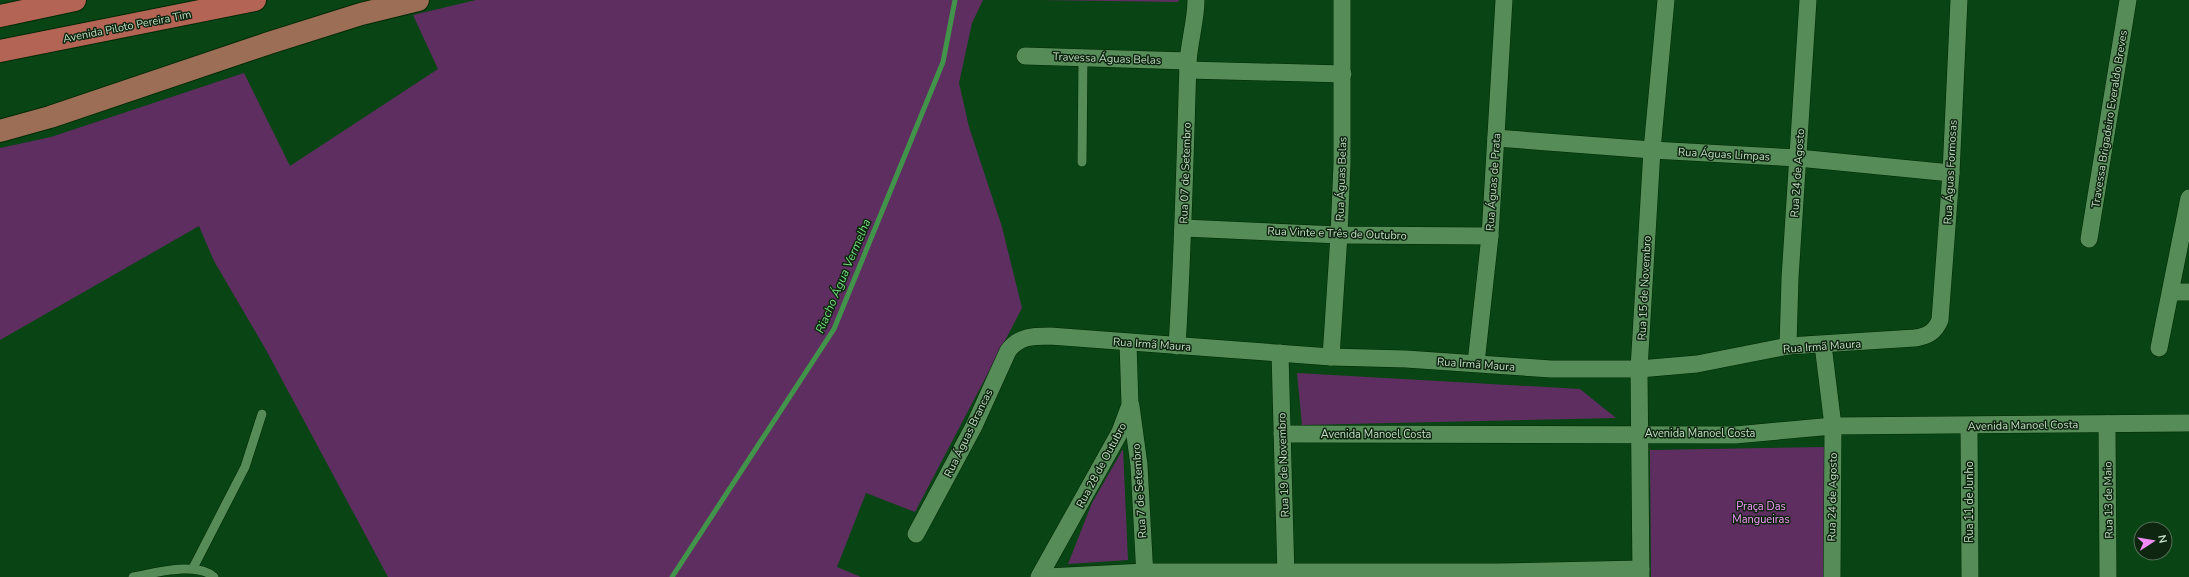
<svg xmlns="http://www.w3.org/2000/svg" width="2189" height="577" viewBox="0 0 2189 577" font-family="'Nunito Sans',sans-serif">
<rect width="100%" height="100%" fill="#094414"/>
<!-- green -->
<g fill="#5f2e61">
<path d="M476,0H983L972,23L959,83L969,127L1002,227L1022,308L915,512L866,493L837,567L861,577H388L265,348L214,261L199,226L0,340V148L51,137L244,73L290,166L438,69L413,15Z"/>
<path d="M1040,0H1179L1178,2Z"/>
<path d="M1297,373L1580,389L1616,418L1302,425Z"/>
<path d="M1826,447L1827,577H1651L1650,450Z"/>
<path d="M1123,449L1128,560L1068,564L1092,503Z"/>
</g>
<g fill="none" stroke-linecap="round" stroke-linejoin="round">
<!-- stream -->
<path stroke="#419449" stroke-width="5" d="M672,577L834,329L943,62L955,0"/>
<defs>
<g id="service">
<path d="M1082,162L1083,58"/>
<path d="M193,568L245,467L262,414"/>
<path d="M133,577C155,573 197,561 214,577"/>
</g>
<g id="minor">
<path d="M1025,56L1188,61"/>
<path d="M1188,70L1343,74"/>
<path d="M1496,138L1652,150L1798,158L1951,173"/>
<path d="M1184,228L1339,235L1490,236"/>
<path d="M2089,239L2128,0"/>
<path d="M2171,292H2189"/>
<path d="M1823,345L1833,426L1832,577"/>
<path d="M1177,346C1183,252 1185,158 1188,63C1189,42 1196,21 1196,0"/>
<path d="M1788,346L1790,278L1808,0"/>
<path d="M2159,348L2189,198"/>
<path d="M1280,353L1286,577"/>
<path d="M1331,357L1339,235L1342,163V0"/>
<path d="M1476,363L1490,236L1504,0"/>
<path d="M1131,406L1139,465L1145,577"/>
<path d="M2107,424L2108,577"/>
<path d="M1969,427L1970,577"/>
<path d="M1282,434L1735,435L1833,426L2189,423"/>
<path d="M916,534L974,426L1008,351C1019,336 1033,336 1050,336L1331,357L1406,359L1551,369H1639L1697,364L1788,346L1915,338C1928,336 1935,332 1940,320L1951,173L1959,0"/>
<path d="M1039,577L1120,432L1130,405L1128,343"/>
<path d="M1046,577L1145,572H1497L1641,569"/>
<path d="M1641,577L1639,369L1652,150L1666,0"/>
</g>
<path id="primary" d="M0,131L50,117L269,43L361,14L418,0"/>
<g id="trunk">
<path d="M0,16L75,0"/>
<path d="M0,51L255,0"/>
</g>
</defs>
<!-- service casing -->
<use href="#service" stroke="#002804" stroke-width="10"/>
<!-- minor casing -->
<use href="#minor" stroke="#002804" stroke-width="18"/>
<!-- primary casing -->
<use href="#primary" stroke="#002804" stroke-width="24"/>
<!-- trunk casing -->
<use href="#trunk" stroke="#002804" stroke-width="24"/>
<!-- service -->
<use href="#service" stroke="#558c58" stroke-width="9"/>
<!-- minor -->
<use href="#minor" stroke="#558c58" stroke-width="17"/>
<!-- primary -->
<use href="#primary" stroke="#9c6e55" stroke-width="22"/>
<!-- trunk -->
<use href="#trunk" stroke="#b46454" stroke-width="22"/>
</g>
<g text-anchor="middle" stroke-width="3" stroke-linejoin="round" paint-order="stroke">
<!-- street labels -->
<g font-size="11" fill="#c2dec2" stroke="#0e2510">
<text transform="translate(127 26) rotate(-11)" y="4">Avenida Piloto Pereira Tim</text>
<text transform="translate(1107 58) rotate(2)" y="4">Travessa Águas Belas</text>
<text transform="translate(2109 119) rotate(-81)" y="4">Travessa Brigadeiro Everaldo Breves</text>
<text transform="translate(1724 154) rotate(3)" y="4">Rua Águas Limpas</text>
<text transform="translate(1950 172) rotate(-87)" y="4">Rua Águas Formosas</text>
<text transform="translate(1185 173) rotate(-88)" y="4">Rua 07 de Setembro</text>
<text transform="translate(1797 173) rotate(-86)" y="4">Rua 24 de Agosto</text>
<text transform="translate(1341 179) rotate(-88)" y="4">Rua Águas Belas</text>
<text transform="translate(1493 182) rotate(-86)" y="4">Rua Águas de Prata</text>
<text transform="translate(1337 233) rotate(2)" y="4">Rua Vinte e Três de Outubro</text>
<text transform="translate(1644 288) rotate(-87)" y="4">Rua 15 de Novembro</text>
<text transform="translate(1152 344) rotate(4)" y="4">Rua Irmã Maura</text>
<text transform="translate(1822 346) rotate(-4)" y="4">Rua Irmã Maura</text>
<text transform="translate(1476 364) rotate(4)" y="4">Rua Irmã Maura</text>
<text transform="translate(2023 425) rotate(-1)" y="4">Avenida Manoel Costa</text>
<text transform="translate(968 433) rotate(-64)" y="4">Rua Águas Brancas</text>
<text x="1700" y="437">Avenida Manoel Costa</text>
<text x="1376" y="438">Avenida Manoel Costa</text>
<text transform="translate(1101 465) rotate(-62)" y="4">Rua 28 de Outubro</text>
<text transform="translate(1283 465) rotate(-92)" y="4">Rua 19 de Novembro</text>
<text transform="translate(1139 491) rotate(-94)" y="4">Rua 7 de Setembro</text>
<text transform="translate(1832 497) rotate(-89)" y="4">Rua 24 de Agosto</text>
<text transform="translate(2108 500) rotate(-91)" y="4">Rua 13 de Maio</text>
<text transform="translate(1969 502) rotate(-90)" y="4">Rua 11 de Junho</text>
</g>
<!-- park labels -->
<g font-size="11" fill="#f698fa" stroke="#0e2510">
<text x="1761" y="510">Praça Das<tspan x="1761" dy="13">Mangueiras</tspan></text>
</g>
<!-- water labels -->
<g font-size="12" font-style="italic" fill="#75e07e" stroke="#0e2510">
<text transform="translate(843 276) rotate(-67)" y="4">Riacho Água Vermelha</text>
</g>
</g>
<!-- north arrow -->
<g transform="translate(2153 541) rotate(78)"><circle r="19" fill="#0e2510" stroke="#566f57"/>
<path d="M0-3L7 15L0 10L-7 15Z" fill="#f08bf5"/>
<text y="-6" font-size="11" font-weight="bold" text-anchor="middle" fill="#c2dec2">N</text>
</g>
</svg>
